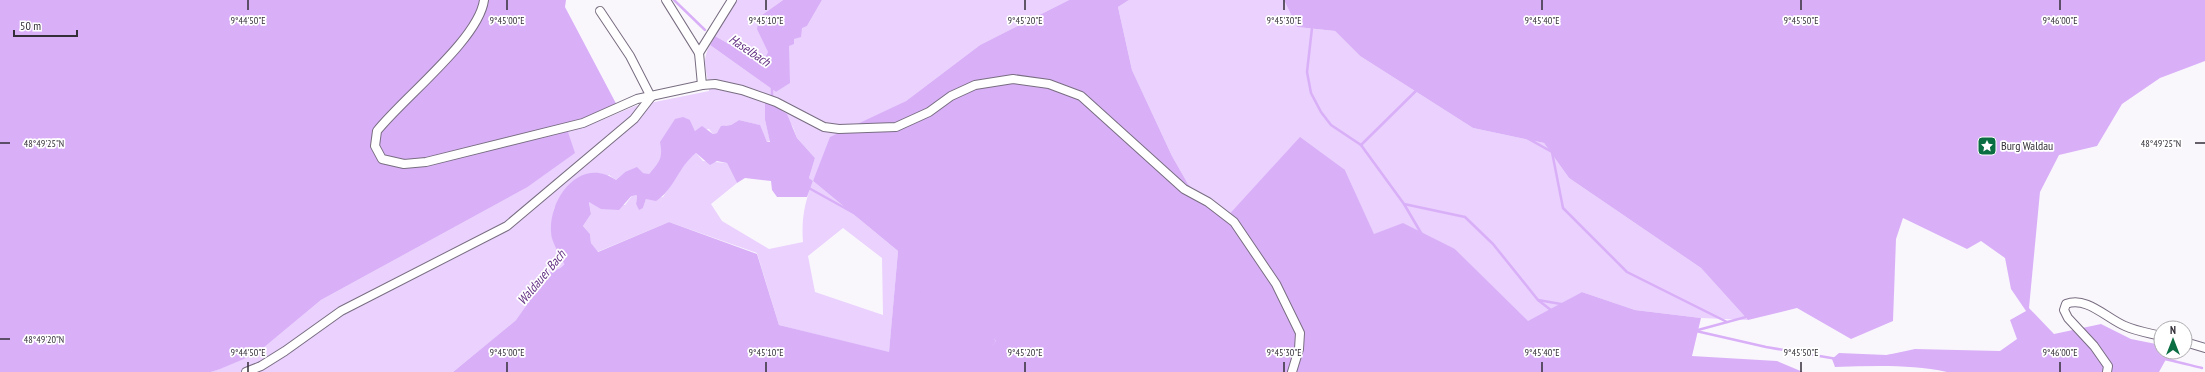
<svg xmlns="http://www.w3.org/2000/svg" width="2205" height="372" viewBox="0 0 2205 372" font-family="'PT Sans Narrow',sans-serif">
<rect width="100%" height="100%" fill="#faf7fc"/>
<!-- green -->
<g fill="#ead1fe" fill-rule="evenodd">
<path d="M734,0H783L759,17L768,52L762,63L715,36Z"/>
<path d="M822,0H1069L980,45L906,101L848,130L813,181L898,251L889,353L779,325L757,253L669,222L597,252L591,243L590,234L583,226L591,214L589,201L625,205L634,193L637,196L636,204L639,209L643,208L646,199L663,197L686,161L696,153L703,161L727,163L737,183L711,204L722,221L769,249L803,242C801,220 805,201 813,181L809,178L815,158L797,138L793,127L782,111L765,97V120L770,141L767,142L759,125L739,120L731,125H726L717,133L713,134L709,129L695,131L690,120L662,154L658,163L649,174L625,172L616,180L609,175L554,208L551,233L565,266L544,275L521,316L453,372H211L256,354L321,300L526,188L568,132L583,128L635,106L709,91C708,71 700,63 710,45L776,92L789,83V46L802,27L807,26ZM843,228L882,258L883,315L815,292L808,256Z"/>
<path d="M1129,0H1284L1297,27L1335,31L1360,56L1473,128L1544,143L1569,178L1701,268L1748,320L1701,318L1635,310L1582,292L1528,322L1455,249L1374,235L1345,170L1226,219L1188,184L1172,156L1132,70L1118,7Z"/>
</g>
<!-- forest -->
<g fill="#d9b0f8" fill-rule="evenodd">
<path d="M0,0H566L565,7L620,111L583,128L568,132L575,153L526,188L321,300L256,354L220,369L211,372H0Z"/>
<path d="M783,0H822L807,26L802,28L801,37L794,39V44L789,46L790,83L776,92L710,45L715,36L762,63L768,52L757,29L759,17Z"/>
<path d="M1069,0H1129L1118,7L1132,70L1172,156L1188,184L1225,219L1300,137L1345,170L1374,234L1403,223L1455,249L1528,321L1582,292L1635,310L1701,318L1692,356L1777,361L1803,372H453L521,316L544,275L565,266C561,256 551,242 551,232C549,197 581,156 616,180L625,172L637,167L643,173L649,174C660,161 663,158 660,142L675,119L683,117L690,120L695,131L702,126L713,134L717,133L721,126L731,125L739,120L760,125L767,142H770L765,120V96L782,102V111L787,114L797,138L815,158L809,178L813,181L830,137L906,101L980,45ZM696,153L710,165L717,161L727,163L737,183L745,178L771,181L772,190L777,197H807L813,181L898,251L889,352L779,325L757,254L669,222L598,252L591,243L590,234L583,226L591,214L589,202L601,209L619,210L634,193L637,196L636,204L639,210L643,208L646,199L656,201C674,190 678,167 696,153ZM972,328L992,336L996,341L991,347Z"/>
<path d="M1284,0H2205V61L2160,78L2122,104L2097,146L2059,155L2040,192L2029,308L2054,334L2101,324L2131,339L2161,345V352H2170L2159,372H1947C1910,364 1872,366 1835,367L1832,359L1839,353L1887,355L1915,349L2000,351L2017,339L2010,320L2026,311L2011,289L2005,258L1981,241L1967,249L1903,218L1896,239L1893,321L1851,339L1797,308L1748,320L1701,268L1569,178L1544,143L1473,128L1360,56L1335,31L1297,27Z"/>
</g>
<!-- water -->
<path fill="#d9aff8" d="M981,321L996,341L991,348L971,328Z"/>
<g fill="none" stroke-linecap="round" stroke-linejoin="round">
<!-- stream -->
<g stroke="#d9aff8" stroke-width="2.5">
<path d="M674,0L705,30"/>
<path d="M1299,0L1308,14L1312,28L1307,72L1311,93L1321,112L1331,125L1361,145L1404,204L1424,238L1478,310L1502,349L1521,372"/>
<path d="M717,40L772,77"/>
<path d="M772,98V77L786,30L812,0"/>
<path d="M1361,145L1426,81L1552,152L1563,208L1627,272L1727,322"/>
<path d="M807,187L897,237L922,292L916,344L926,372"/>
<path d="M1404,204L1465,217L1493,244L1538,300L1570,325L1644,359L1663,372"/>
<path d="M559,271L579,316L622,347L637,372"/>
<path d="M922,292L961,308L980,324"/>
<path d="M1538,300L1687,326L1696,331L1766,347L1849,361L1904,354L2039,372"/>
<path d="M1698,330L1790,305L1834,308L1873,323"/>
<path d="M988,332L994,337"/>
<path d="M1002,342L1027,354L1049,372"/>
<path d="M2106,359C2136,349 2173,361 2202,368"/>
<path d="M471,372L517,321L539,290L570,261L576,250L577,199L580,191L594,180L600,181C603,185 607,190 611,192C635,207 663,175 676,158L672,138L682,129C694,132 705,143 713,144C727,146 729,135 746,138L782,186L795,191L807,187C809,158 795,159 780,139C773,130 773,114 772,103"/>
<path d="M2055,372L2080,368L2102,361"/>
</g>
<defs>
<g id="street">
<path d="M484,0C479,39 403,98 377,131L375,146L382,159L404,164L426,162L583,123L637,99L702,85L715,84L742,90L776,102L824,127L839,129L896,127L929,112L951,96L975,85L1013,79L1049,84L1081,96L1184,189L1208,202L1234,222L1276,284L1300,333L1299,349L1292,372"/>
<path d="M666,0L699,53L702,85"/>
<path d="M600,11L630,56L651,97"/>
<path d="M699,53L732,0"/>
<path d="M2185,342L2205,348"/>
<path d="M246,372L261,366L285,351L341,311L507,226L634,119L651,97"/>
<path d="M2107,372L2108,366L2094,346L2068,318L2064,310L2066,304C2087,296 2106,318 2125,326C2136,331 2149,333 2161,336"/>
</g>
</defs>
<!-- street casing -->
<use href="#street" stroke="#786d81" stroke-width="10"/>
<!-- street -->
<use href="#street" stroke="#fff" stroke-width="8"/>
</g>
<!-- ticks -->
<path fill="none" stroke="#332e37" stroke-width="1.5" d="M248,0V10M507,0V10M766,0V10M1025,0V10M1284,0V10M1542,0V10M1801,0V10M2060,0V10M0,143H10M2195,143H2205M0,339H10M248,362V372M507,362V372M766,362V372M1025,362V372M1284,362V372M1542,362V372M1801,362V372M2060,362V372"/>
<!-- icons -->
<defs>
<symbol id="sight-square" viewBox="-11 -11 22 22"><rect x="-9" y="-9" width="18" height="18" rx="4" fill="#0b6d42" stroke="#fff"/><path d="M0-6L1.8-2.2L6-1.7L2.9 1.2L3.7 5.4L0 3.3L-3.7 5.4L-2.9 1.2L-6-1.7L-1.8-2.2Z" fill="#fff"/></symbol>
</defs>
<g fill-rule="evenodd">
<use href="#sight-square" x="1976" y="135" width="22" height="22"/>
</g>
<g text-anchor="middle" stroke-width="3.5" stroke-linejoin="round" paint-order="stroke">
<!-- poi labels -->
<g font-size="12" fill="#332e37" stroke="#fff" text-anchor="start">
<text x="2001" y="150">Burg Waldau</text>
</g>
<!-- water labels -->
<g font-size="13" font-style="italic" fill="#643184" stroke="#fff">
<text transform="translate(750 50) rotate(34)" y="5">Haselbach</text>
<text transform="translate(541 277) rotate(-50)" y="5">Waldauer Bach</text>
</g>
</g>
<g font-size="10" text-anchor="middle" fill="#332e37" stroke="#fff" stroke-width="3.5" stroke-linejoin="round" paint-order="stroke">
<text x="248" y="24">9°44'50"E</text>
<text x="507" y="24">9°45'00"E</text>
<text x="766" y="24">9°45'10"E</text>
<text x="1025" y="24">9°45'20"E</text>
<text x="1284" y="24">9°45'30"E</text>
<text x="1542" y="24">9°45'40"E</text>
<text x="1801" y="24">9°45'50"E</text>
<text x="2060" y="24">9°46'00"E</text>
<text x="44" y="147">48°49'25"N</text>
<text x="2161" y="147">48°49'25"N</text>
<text x="44" y="343">48°49'20"N</text>
<text x="248" y="356">9°44'50"E</text>
<text x="507" y="356">9°45'00"E</text>
<text x="766" y="356">9°45'10"E</text>
<text x="1025" y="356">9°45'20"E</text>
<text x="1284" y="356">9°45'30"E</text>
<text x="1542" y="356">9°45'40"E</text>
<text x="1801" y="356">9°45'50"E</text>
<text x="2060" y="356">9°46'00"E</text>
</g>
<!-- north arrow -->
<g transform="translate(2173 340)"><circle r="19" fill="#ffffff" stroke="#adabaf"/>
<path d="M0-3L7 15L0 10L-7 15Z" fill="#0b6d42"/>
<text y="-6" font-size="11" font-weight="bold" text-anchor="middle" fill="#332e37">N</text>
</g>
<!-- scale -->
<path d="M14 30v6h63v-6" fill="none" stroke="#332e37" stroke-width="2"/>
<text x="20" y="30" font-size="12" fill="#332e37" stroke="#ffffff" stroke-width="3" paint-order="stroke">50 m</text>
</svg>
